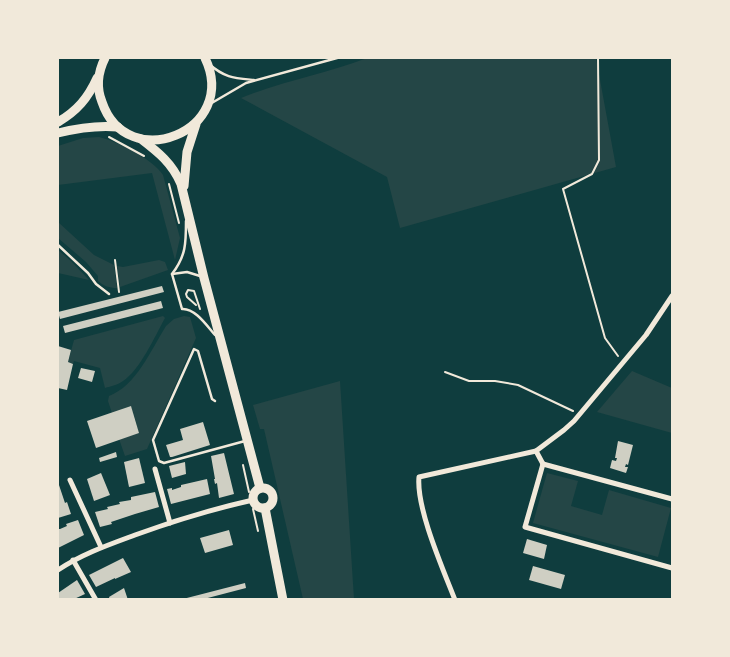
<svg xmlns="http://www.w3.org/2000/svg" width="730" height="657" viewBox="0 0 730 657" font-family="'Asap Condensed',sans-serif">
<rect width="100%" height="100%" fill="#0f3d3e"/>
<!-- green -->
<g fill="#244646">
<path d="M367,58H596L616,167L400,228L387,177L241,98C282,81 326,74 367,58Z"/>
<path d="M99,137C117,141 153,159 163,175L180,238L175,260L152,173L58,185V146L83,138Z"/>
<path d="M58,222L94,255L114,265L117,288C109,288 104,286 98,281V276L86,262L58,238Z"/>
<path d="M58,250L71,261L89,280L58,273Z"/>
<path d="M159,260L165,262L168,270L120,287L117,266L123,267Z"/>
<path d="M163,316L165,318C155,336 140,370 123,381C118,385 111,386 105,388L100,368L74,361L73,364L68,362L74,340Z"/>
<path d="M184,316L190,317L196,338L147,449L125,456L119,439L139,432L131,406L112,413L108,401L109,396C136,386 151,350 166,326L174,319Z"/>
<path d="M632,371L672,388V433L597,412Z"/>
<path d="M340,381L354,599H303L264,429H260L253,405Z"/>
<path d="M547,473L578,481L571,506L602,515L609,490L671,508L658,557L533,523Z"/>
</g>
<!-- building -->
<g fill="#cfcfc3">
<path d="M162,286L164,292L60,319L58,312Z"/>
<path d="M161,301L163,308L65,333L63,326Z"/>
<path d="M58,346L71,350L68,362L73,364L67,390L58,388Z"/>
<path d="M81,368L95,371L92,382L78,378Z"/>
<path d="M131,406L139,433L96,448L87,421Z"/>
<path d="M203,422L210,445L172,457H170L166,445L183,440L180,429Z"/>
<path d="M618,441L633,445L628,465L626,464L625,467H628L626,473L610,468L612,460L616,461L617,458H615Z"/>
<path d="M116,452L117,457L100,462L99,458Z"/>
<path d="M224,453L234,494L219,498L217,483L215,484L214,479H215L211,456Z"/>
<path d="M139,458L145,483L129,487L124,462Z"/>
<path d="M185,462L186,474L172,478L169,466Z"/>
<path d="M101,473L110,495L94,501L87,479Z"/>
<path d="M207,479L210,494L171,504L167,489L172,488V490L181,487V485Z"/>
<path d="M58,482L65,503L67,502L71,514L58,518Z"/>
<path d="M155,492L159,507L135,514L111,522L112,524L100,527L95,512L108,509L107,507L120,504L119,502L131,500V497Z"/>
<path d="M78,520L84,535L58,548V529H60L67,526L66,524Z"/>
<path d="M229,530L233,545L205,553L200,538Z"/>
<path d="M527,539L547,545L544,559L523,553Z"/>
<path d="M123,558L131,572L115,579V578L96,587L89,575Z"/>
<path d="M533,566L565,575L561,589L529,580Z"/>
<path d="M77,580L85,594L72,600H58V593Z"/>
<path d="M245,583L246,588L200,600H179Z"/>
<path d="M124,588L128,600H110L109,597Z"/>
</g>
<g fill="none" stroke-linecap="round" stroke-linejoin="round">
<!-- path -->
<g stroke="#f1e9da" stroke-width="2">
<path d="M598,58L599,160L592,174L563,189L605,338L618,356"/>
<path d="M109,137L144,156"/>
<path d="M169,184L179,223"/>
<path d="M115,260L119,292"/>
<path d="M196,305L187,297L186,294L188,290L194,291L200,309"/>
<path d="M445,372L469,381H495L518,385L573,411"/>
<path d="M243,465L249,492"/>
<path d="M253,509L258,531"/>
</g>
<!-- service -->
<g stroke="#f1e9da" stroke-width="2.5">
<path d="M209,64C225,78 234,78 254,80"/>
<path d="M210,104L246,83L337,58"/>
<path d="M186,221C186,243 186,256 172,274L182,309C195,308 207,326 215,335"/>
<path d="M58,245L88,273L96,284L109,294"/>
<path d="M172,274L187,272L200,276"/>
<path d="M215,401L212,399L198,351L194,349L153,440L159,461L164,463L245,441"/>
</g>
<!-- minor -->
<g stroke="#f1e9da" stroke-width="5">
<path d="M543,464L536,451L564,430L574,421L646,335L672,296"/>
<path d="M543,464L525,527L672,568"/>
<path d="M543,464L672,499"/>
<path d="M155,469L170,523"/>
<path d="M70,480L101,547"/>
<path d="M73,560L96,600"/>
<path d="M58,570C82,554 108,545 135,535C173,521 213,509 253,500"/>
<path d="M455,600C443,569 416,508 419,477L536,451"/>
</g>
<!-- primary -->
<g stroke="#f1e9da" stroke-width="9">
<path d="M105,58C98,72 96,87 102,102C127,176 240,131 205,58"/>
<path d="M58,122C77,111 88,98 97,78"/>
<path d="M58,133C78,128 97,125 118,127"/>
<path d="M141,139C158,152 172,163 181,184L204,278L260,488"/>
<path d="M184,186L187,152L196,124"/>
<circle cx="263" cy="498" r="10"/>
<path d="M265,508L283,600"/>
</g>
</g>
<!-- border -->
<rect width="730" height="657" fill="none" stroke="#f1e9da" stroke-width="118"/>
</svg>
